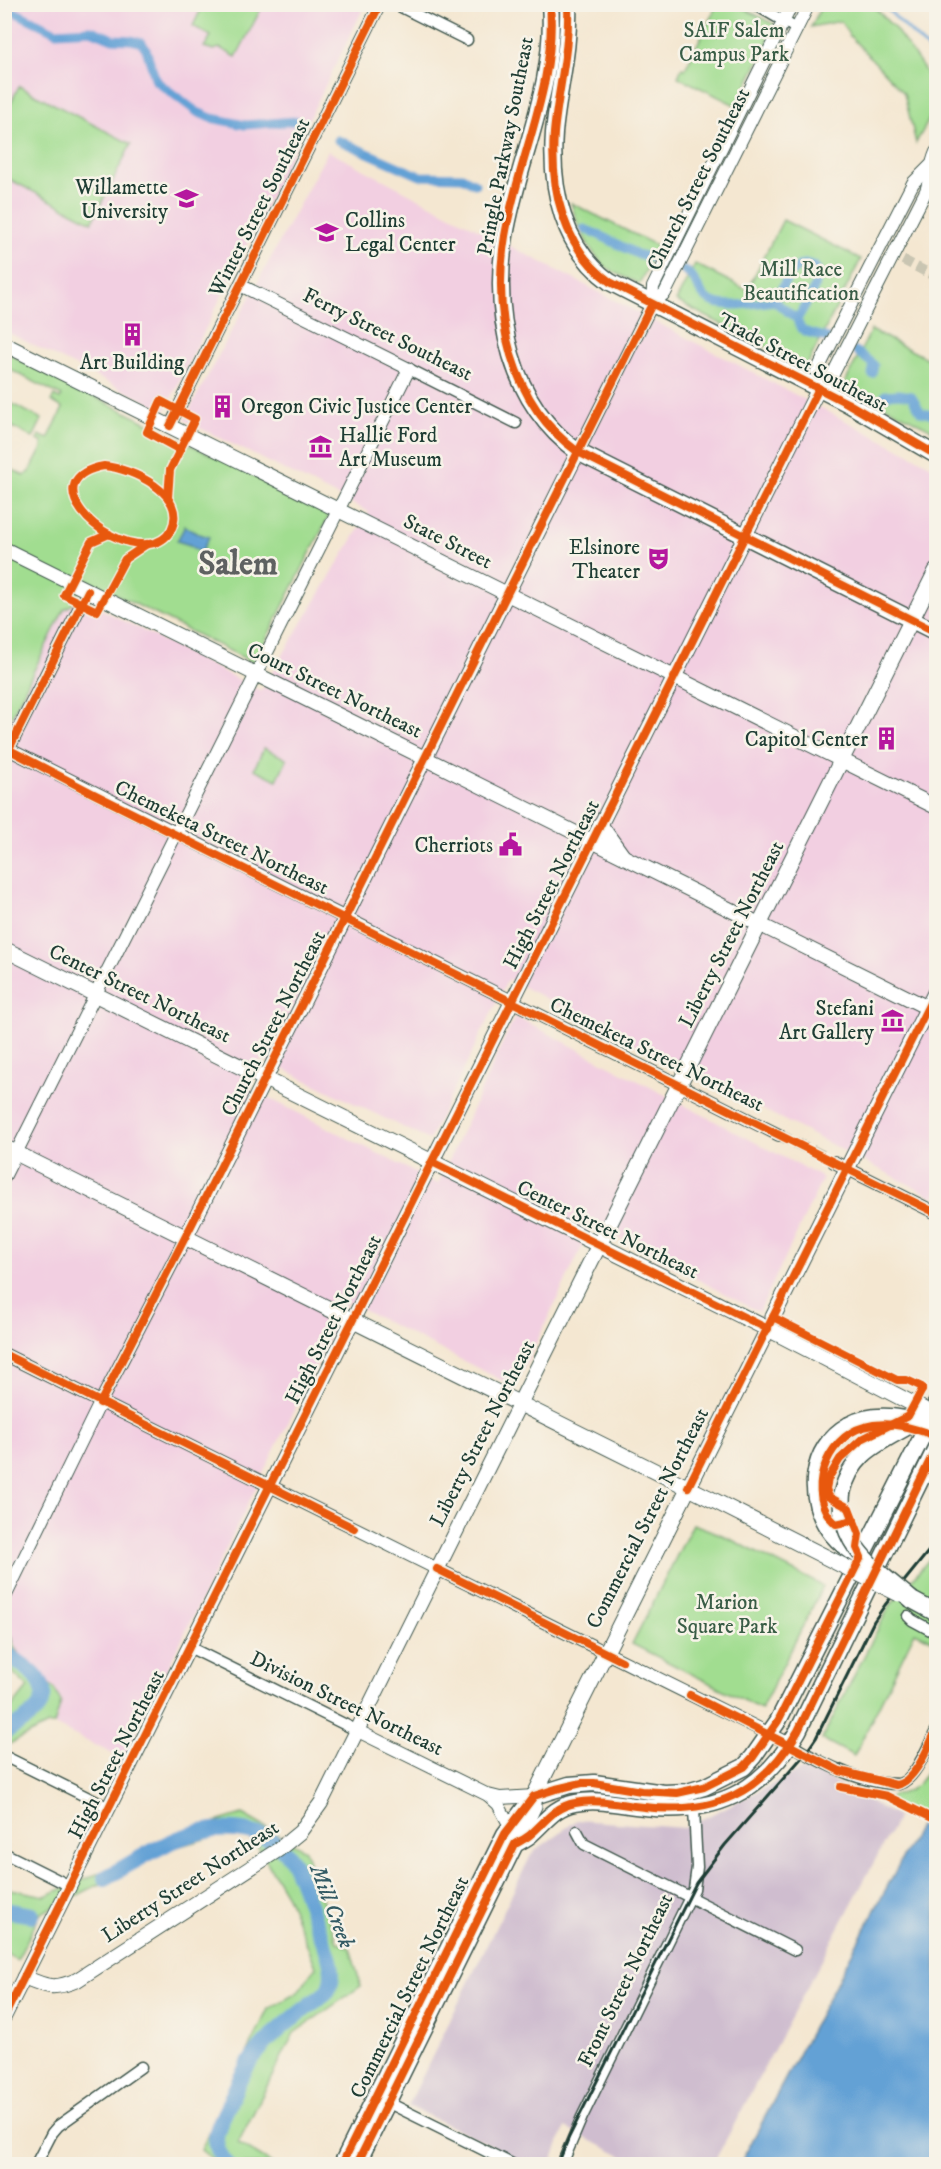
<svg xmlns="http://www.w3.org/2000/svg" width="941" height="2169" viewBox="0 0 941 2169" font-family="'IM FELL DW Pica',serif">
<rect width="100%" height="100%" fill="#f7f3e8"/>
<filter id="ink" filterUnits="userSpaceOnUse"><feTurbulence type="fractalNoise" baseFrequency=".0167" numOctaves="2"/><feDisplacementMap in="SourceGraphic" scale="12" xChannelSelector="R" yChannelSelector="G"/><feConvolveMatrix kernelMatrix="1 2 1 2 8 2 1 2 1" color-interpolation-filters="sRGB"/></filter>
<filter id="wash" filterUnits="userSpaceOnUse"><feTurbulence type="fractalNoise" baseFrequency=".008" numOctaves="4" result="noise"/><feDisplacementMap in="SourceGraphic" scale="24" xChannelSelector="R" yChannelSelector="G"/><feGaussianBlur stdDeviation="1.35" result="paint"/><feColorMatrix in="noise" values="0 0 0 0 0 0 0 0 0 0 0 0 0 0 0 0 0 1.4 0 .05"/><feComposite in="paint" operator="in"/></filter>
<g filter="url(#wash)">
<rect width="100%" height="100%" fill="#f4e7d1"/>
<!-- built -->
<g fill="#f2cfe1">
<path d="M5,5H365L165,411L5,331V177L92,222L5,115Z"/>
<path d="M328,151L936,468V1198L508,979L429,1140L261,1058L247,1087L438,1184L515,1016L823,1178L759,1312L593,1224L515,1387L347,1302L123,1759L54,1725L61,1702L54,1690L15,1649L11,1637L5,1629V560L261,691L369,512L184,420Z"/>
</g>
<!-- industrial -->
<path fill="#cfbdcf" d="M807,1767L898,1817L713,2164H638L565,2128L551,2164H484L493,2146L408,2106L532,1853L577,1820L684,1828Z"/>
<!-- green -->
<g fill="#a1dd90" stroke="#608d62" stroke-width="1.5">
<path d="M203,5H263L236,57L220,48L213,50L204,47L211,36L193,26Z"/>
<path d="M717,5H737L776,25L737,106L678,77L682,68L685,69Z"/>
<path d="M822,5H870C880,9 884,20 893,26C904,42 937,81 936,100C936,111 921,133 916,143L904,93L849,35L841,21L811,27Z"/>
<path d="M19,86L131,144L92,222L5,177V115Z"/>
<path d="M571,203L658,246L639,284C628,278 614,274 605,266C588,250 577,224 571,203Z"/>
<path d="M783,220L861,259L806,367L676,301L695,264L747,290Z"/>
<path d="M871,330L936,363V432L844,385Z"/>
<path d="M5,352L330,514L254,663L85,579L72,605L64,609L5,730V466L25,476L27,473H29L42,448V442L37,440L39,435L48,439L63,408L51,401L54,396L60,399L62,396L5,367Z"/>
<path d="M4,400L42,419L33,438L5,423Z"/>
<path d="M264,748L287,759L277,780L254,769Z"/>
<path d="M693,1524L720,1534L823,1586L761,1709L632,1644Z"/>
<path d="M936,1551V1642L915,1632L854,1756L822,1739L889,1607Z"/>
<path d="M5,1629L11,1637L15,1649L55,1690L61,1702L54,1725H48L5,1746V1713L9,1711L28,1687L5,1665Z"/>
<path d="M936,1750V1798L923,1819L874,1797L877,1795L890,1799L892,1795C922,1792 925,1774 936,1750Z"/>
<path d="M242,1814L305,1850L337,1942L350,1948L361,1986L294,2033L238,2143L273,2164H218L201,2150L268,2009L297,1993L316,1967L287,1896L253,1838L222,1834L173,1848L41,1913L17,1960L5,1953L4,1888L45,1896L121,1864L166,1837Z"/>
</g>
<!-- water -->
<g fill="#63a1d5" stroke="#416f84" stroke-width="1.5">
<path d="M185,526L196,533L209,537L201,553L190,545L177,541Z"/>
<path d="M936,1798V2164H740L923,1819Z"/>
</g>
<g fill="none" stroke-linecap="round" stroke-linejoin="round">
<!-- stream -->
<path stroke="#63a1d5" stroke-width="3" d="M882,4L936,57"/>
<!-- canal -->
<g stroke="#63a1d5" stroke-width="9">
<path d="M4,7L56,32L91,30L113,39L131,40L142,43L146,49L156,81L197,112L211,118L245,125L296,121"/>
<path d="M338,140L420,176L462,177L475,184"/>
<path d="M584,229L599,235L637,254L661,260"/>
<path d="M684,270C695,276 696,287 704,296C716,311 757,303 774,301C781,291 786,277 795,269C799,265 806,262 812,265C829,271 803,309 797,319C801,336 813,332 827,338"/>
<path d="M774,301L797,319"/>
<path d="M856,351L874,365L872,374"/>
<path d="M885,395L899,394L911,396L921,412L936,416"/>
</g>
<!-- river -->
<g stroke="#63a1d5" stroke-width="16">
<path d="M4,1653C21,1663 56,1683 39,1707C31,1718 16,1725 4,1733"/>
<path d="M105,1878C129,1865 153,1849 178,1839C213,1825 263,1824 288,1855C299,1869 309,1906 316,1923C324,1945 340,1970 327,1992C301,2012 274,2031 254,2056C243,2070 235,2089 228,2106C217,2129 208,2142 227,2164"/>
<path d="M4,1910L32,1915"/>
</g>
</g>
</g>
<g filter="url(#ink)">
<g fill="none" stroke-linecap="round" stroke-linejoin="round">
<!-- minor-tunnel -->
<path stroke="#c9c5b2" stroke-width="10" stroke-dasharray="10 5" stroke-linecap="butt" d="M903,260L936,277"/>
<!-- tertiary-tunnel -->
<path stroke="#c9c5b2" stroke-width="12" stroke-dasharray="12 6" stroke-linecap="butt" d="M779,1135L825,1157"/>
<defs>
<g id="minor">
<path d="M395,4L467,40"/>
<path d="M754,4L797,29"/>
<path d="M409,369L516,423"/>
<path d="M170,426L178,409"/>
<path d="M908,1616L912,1620L936,1633"/>
<path d="M189,1647L356,1730"/>
<path d="M790,1744C822,1764 861,1784 899,1784C915,1780 928,1746 936,1731"/>
<path d="M4,1756L109,1808"/>
<path d="M577,1831L584,1844L795,1950"/>
<path d="M4,1853L70,1886"/>
<path d="M387,2102L512,2164"/>
<path d="M36,2164L52,2133L58,2126L141,2067"/>
<path d="M562,2164L582,2117L694,1889L697,1867L694,1809"/>
</g>
<g id="tertiary">
<path d="M652,304L653,287L792,4"/>
<path d="M819,388L831,378L926,191C931,177 929,168 936,152"/>
<path d="M819,388L817,371L913,183L930,166"/>
<path d="M178,409L380,4"/>
<path d="M578,452L652,304L665,293L809,4"/>
<path d="M4,747L779,1135"/>
<path d="M4,758L88,591"/>
<path d="M834,1162L936,1213"/>
<path d="M4,1177L409,369L240,285"/>
<path d="M4,1354L790,1744"/>
<path d="M4,1599L100,1403L186,1237"/>
<path d="M356,1730L488,1795L500,1798L534,1796"/>
<path d="M489,1796L498,1804L510,1826"/>
</g>
<g id="secondary">
<path d="M4,344L936,807"/>
<path d="M4,549L928,1008"/>
<path d="M600,824L623,856"/>
<path d="M186,1237L578,452"/>
<path d="M24,1977C47,1987 54,1990 77,1980L278,1850L300,1832L321,1803L520,1403"/>
<path d="M4,2017L819,388"/>
</g>
<g id="primary">
<path d="M4,949L784,1337L869,1381"/>
<path d="M4,1147L709,1498"/>
<path d="M773,1317L936,991"/>
<path d="M520,1403L936,571"/>
<path d="M515,1844L534,1806V1796L768,1329"/>
</g>
<g id="trunk">
<path d="M550,4C557,85 518,158 505,236C492,315 510,403 578,452L936,632"/>
<path d="M568,4C570,50 558,89 554,133C550,189 563,248 610,282L847,403L936,455"/>
<path d="M849,1425C809,1447 805,1500 832,1534C840,1544 850,1551 861,1557"/>
<path d="M842,1493C853,1446 889,1441 924,1416"/>
<path d="M912,1600L936,1613"/>
<path d="M342,2164L505,1834L534,1796L569,1785L594,1783L664,1793L687,1792L704,1787L744,1767L753,1757L778,1721L927,1427L936,1404"/>
<path d="M357,2164L515,1844C520,1841 527,1838 531,1834C546,1821 554,1807 575,1803C598,1798 621,1805 644,1807C715,1815 762,1793 798,1731L936,1448"/>
</g>
</defs>
<!-- minor casing -->
<use href="#minor" stroke="#3f564c" stroke-width="13"/>
<!-- tertiary casing -->
<use href="#tertiary" stroke="#3f564c" stroke-width="14"/>
<!-- secondary casing -->
<use href="#secondary" stroke="#3f564c" stroke-width="16"/>
<!-- primary casing -->
<use href="#primary" stroke="#3f564c" stroke-width="17"/>
<!-- trunk casing -->
<use href="#trunk" stroke="#3f564c" stroke-width="19"/>
<!-- minor -->
<use href="#minor" stroke="#fff" stroke-width="10"/>
<!-- tertiary -->
<use href="#tertiary" stroke="#fff" stroke-width="12"/>
<!-- secondary -->
<use href="#secondary" stroke="#fff" stroke-width="14"/>
<!-- primary -->
<use href="#primary" stroke="#fff" stroke-width="15"/>
<!-- trunk -->
<use href="#trunk" stroke="#fff" stroke-width="16"/>
<!-- rail -->
<path stroke="#1f3d34" stroke-width="3" d="M558,2164L569,2137L696,1883L725,1845L805,1754L816,1738L874,1621L885,1605L936,1542"/>
<defs>
<g id="primary-bridge">
<path d="M869,1381L936,1416"/>
<path d="M709,1498L899,1594"/>
</g>
<g id="trunk-bridge">
<path d="M849,1425C877,1410 907,1419 936,1426"/>
<path d="M842,1493C837,1546 876,1569 912,1600"/>
</g>
</defs>
<!-- primary-bridge casing -->
<use href="#primary-bridge" stroke="#3f564c" stroke-width="17" stroke-linecap="butt"/>
<!-- trunk-bridge casing -->
<use href="#trunk-bridge" stroke="#3f564c" stroke-width="19" stroke-linecap="butt"/>
<!-- primary-bridge -->
<use href="#primary-bridge" stroke="#fff" stroke-width="15"/>
<!-- trunk-bridge -->
<use href="#trunk-bridge" stroke="#fff" stroke-width="16"/>
<defs>
<g id="cycleway">
<path d="M550,4C557,85 518,158 505,236C492,315 510,403 578,452L936,632"/>
<path d="M568,4C570,50 558,89 554,133C550,189 563,248 610,282L847,403L936,455"/>
<path d="M170,426L380,4"/>
<path d="M104,466C131,468 189,494 171,530C166,539 158,543 149,544C99,548 34,478 104,466Z"/>
<path d="M168,498L170,470L195,419L161,401L147,432L180,450"/>
<path d="M109,534L91,542L64,595L97,611L125,559L147,544"/>
<path d="M4,747L92,793L936,1213"/>
<path d="M5,757L88,591"/>
<path d="M432,1162L768,1329"/>
<path d="M773,1317L897,1380H907L922,1387V1390"/>
<path d="M4,1354L354,1528"/>
<path d="M100,1403L192,1224L652,304"/>
<path d="M688,1487L936,991"/>
<path d="M854,1520L836,1524C804,1496 826,1437 864,1427C888,1420 914,1428 936,1436"/>
<path d="M437,1569L622,1661"/>
<path d="M690,1695L840,1771L896,1785C915,1782 928,1747 936,1731"/>
<path d="M841,1787L887,1796L936,1820"/>
<path d="M4,2017L819,388"/>
<path d="M342,2164L505,1834L534,1796L556,1789L582,1783H594L641,1791L677,1793L704,1787L744,1767L753,1757L778,1721L861,1557L857,1548L859,1534L849,1508L829,1497L826,1489L828,1479L840,1459L862,1439L908,1416L922,1390"/>
<path d="M357,2164L515,1844C520,1841 527,1838 531,1834C546,1821 554,1807 575,1803C598,1798 621,1805 644,1807C715,1815 762,1793 798,1731L936,1448"/>
</g>
</defs>
<!-- cycleway casing -->
<use href="#cycleway" stroke="#f7f3e8" stroke-width="11"/>
<!-- cycleway -->
<use href="#cycleway" stroke="#e8590c" stroke-width="8"/>
</g>
</g>
<!-- icons -->
<defs>
<symbol id="university-bare" viewBox="-9 -9 18 18"><path d="M0-5L7-2L0 1L-7-2ZM-4 1L0 2.5L4 1V4Q0 6-4 4Z" fill="#b5179e" stroke="#f7f3e8" stroke-width="2.5" paint-order="stroke"/></symbol>
<symbol id="building-bare" viewBox="-9 -9 18 18"><path d="M-4-6H4V6H1V3H-1V6H-4ZM-2.5-4.3h1.7v1.8h-1.7ZM.8-4.3h1.7v1.8H.8ZM-2.5-1h1.7V.8h-1.7ZM.8-1h1.7V.8H.8Z" fill="#b5179e" stroke="#f7f3e8" stroke-width="2.5" paint-order="stroke"/></symbol>
<symbol id="museum-bare" viewBox="-9 -9 18 18"><path d="M0-6L6-3V-2H-6V-3ZM-5-1h2V3h-2ZM-1-1h2V3h-2ZM3-1h2V3H3ZM-6 4H6V6H-6Z" fill="#b5179e" stroke="#f7f3e8" stroke-width="2.5" paint-order="stroke"/></symbol>
<symbol id="theatre-bare" viewBox="-9 -9 18 18"><path d="M-5-5.5Q0-4 5-5.5V0Q5 5 0 6Q-5 5-5 0ZM-3.3-2.5H-1v1.5H-3.3ZM1-2.5H3.3v1.5H1ZM-2.8 1Q0 5.5 2.8 1Z" fill="#b5179e" stroke="#f7f3e8" stroke-width="2.5" paint-order="stroke"/></symbol>
<symbol id="civic-bare" viewBox="-9 -9 18 18"><path d="M-.6-6.5H3V-4.5H.6V-3L4-1V1h2V6H-6V1h2V-1L-.6-3ZM-1.2 2.5V6h2.4V2.5Z" fill="#b5179e" stroke="#f7f3e8" stroke-width="2.5" paint-order="stroke"/></symbol>
</defs>
<g fill-rule="evenodd">
<use href="#university-bare" x="170" y="182" width="33" height="33"/>
<use href="#university-bare" x="310" y="216" width="33" height="33"/>
<use href="#building-bare" x="116" y="318" width="33" height="33"/>
<use href="#building-bare" x="206" y="390" width="33" height="33"/>
<use href="#museum-bare" x="304" y="430" width="33" height="33"/>
<use href="#theatre-bare" x="642" y="542" width="33" height="33"/>
<use href="#building-bare" x="870" y="722" width="33" height="33"/>
<use href="#civic-bare" x="494" y="828" width="33" height="33"/>
<use href="#museum-bare" x="876" y="1004" width="33" height="33"/>
</g>
<g text-anchor="middle" stroke-width="5" stroke-linejoin="round" paint-order="stroke">
<!-- park labels -->
<g font-size="21" fill="#395d46" stroke="#f7f3e8">
<text x="734" y="37">SAIF Salem<tspan x="734" dy="24">Campus Park</tspan></text>
<text x="801" y="276">Mill Race<tspan x="801" dy="24">Beautification</tspan></text>
<text x="727" y="1609">Marion<tspan x="727" dy="24">Square Park</tspan></text>
</g>
<!-- street labels -->
<g font-size="21" fill="#1f3d34" stroke="#f7f3e8">
<text transform="translate(505 146) rotate(-79)" y="7">Pringle Parkway Southeast</text>
<text transform="translate(698 179) rotate(-63)" y="7">Church Street Southeast</text>
<text transform="translate(259 207) rotate(-63)" y="7">Winter Street Southeast</text>
<text transform="translate(388 334) rotate(26)" y="7">Ferry Street Southeast</text>
<text transform="translate(803 362) rotate(28)" y="7">Trade Street Southeast</text>
<text transform="translate(448 541) rotate(27)" y="7">State Street</text>
<text transform="translate(335 690) rotate(26)" y="7">Court Street Northeast</text>
<text transform="translate(222 837) rotate(26)" y="7">Chemeketa Street Northeast</text>
<text transform="translate(551 884) rotate(-63)" y="7">High Street Northeast</text>
<text transform="translate(731 934) rotate(-63)" y="7">Liberty Street Northeast</text>
<text transform="translate(140 993) rotate(26)" y="7">Center Street Northeast</text>
<text transform="translate(273 1023) rotate(-63)" y="7">Church Street Northeast</text>
<text transform="translate(657 1054) rotate(26)" y="7">Chemeketa Street Northeast</text>
<text transform="translate(608 1229) rotate(26)" y="7">Center Street Northeast</text>
<text transform="translate(333 1319) rotate(-63)" y="7">High Street Northeast</text>
<text transform="translate(482 1433) rotate(-63)" y="7">Liberty Street Northeast</text>
<text transform="translate(647 1518) rotate(-63)" y="7">Commercial Street Northeast</text>
<text transform="translate(347 1703) rotate(26)" y="7">Division Street Northeast</text>
<text transform="translate(116 1754) rotate(-63)" y="7">High Street Northeast</text>
<text transform="translate(190 1881) rotate(-33)" y="7">Liberty Street Northeast</text>
<text transform="translate(625 1980) rotate(-64)" y="7">Front Street Northeast</text>
<text transform="translate(409 1987) rotate(-64)" y="7">Commercial Street Northeast</text>
</g>
<!-- poi labels -->
<g font-size="21" fill="#1f3d34" stroke="#f7f3e8" text-anchor="end">
<text x="168" y="194">Willamette<tspan x="168" dy="24">University</tspan></text>
<text x="345" y="227" text-anchor="start">Collins<tspan x="345" dy="24">Legal Center</tspan></text>
<text x="132" y="369" text-anchor="middle">Art Building</text>
<text x="241" y="413" text-anchor="start">Oregon Civic Justice Center</text>
<text x="339" y="442" text-anchor="start">Hallie Ford<tspan x="339" dy="24">Art Museum</tspan></text>
<text x="640" y="554">Elsinore<tspan x="640" dy="24">Theater</tspan></text>
<text x="868" y="746">Capitol Center</text>
<text x="493" y="852">Cherriots</text>
<text x="874" y="1015">Stefani<tspan x="874" dy="24">Art Gallery</tspan></text>
</g>
<!-- water labels -->
<g font-size="22" font-style="italic" fill="#335b64" stroke="#f7f3e8">
<text transform="translate(333 1906) rotate(69)" y="8">Mill Creek</text>
</g>
<!-- town labels -->
<g font-size="33" font-weight="bold" fill="#5e6161" stroke="#f7f3e8">
<text x="238" y="574">Salem</text>
</g>
</g>
<!-- margin -->
<rect width="941" height="2169" fill="none" stroke="#f7f3e8" stroke-width="24"/>
</svg>
